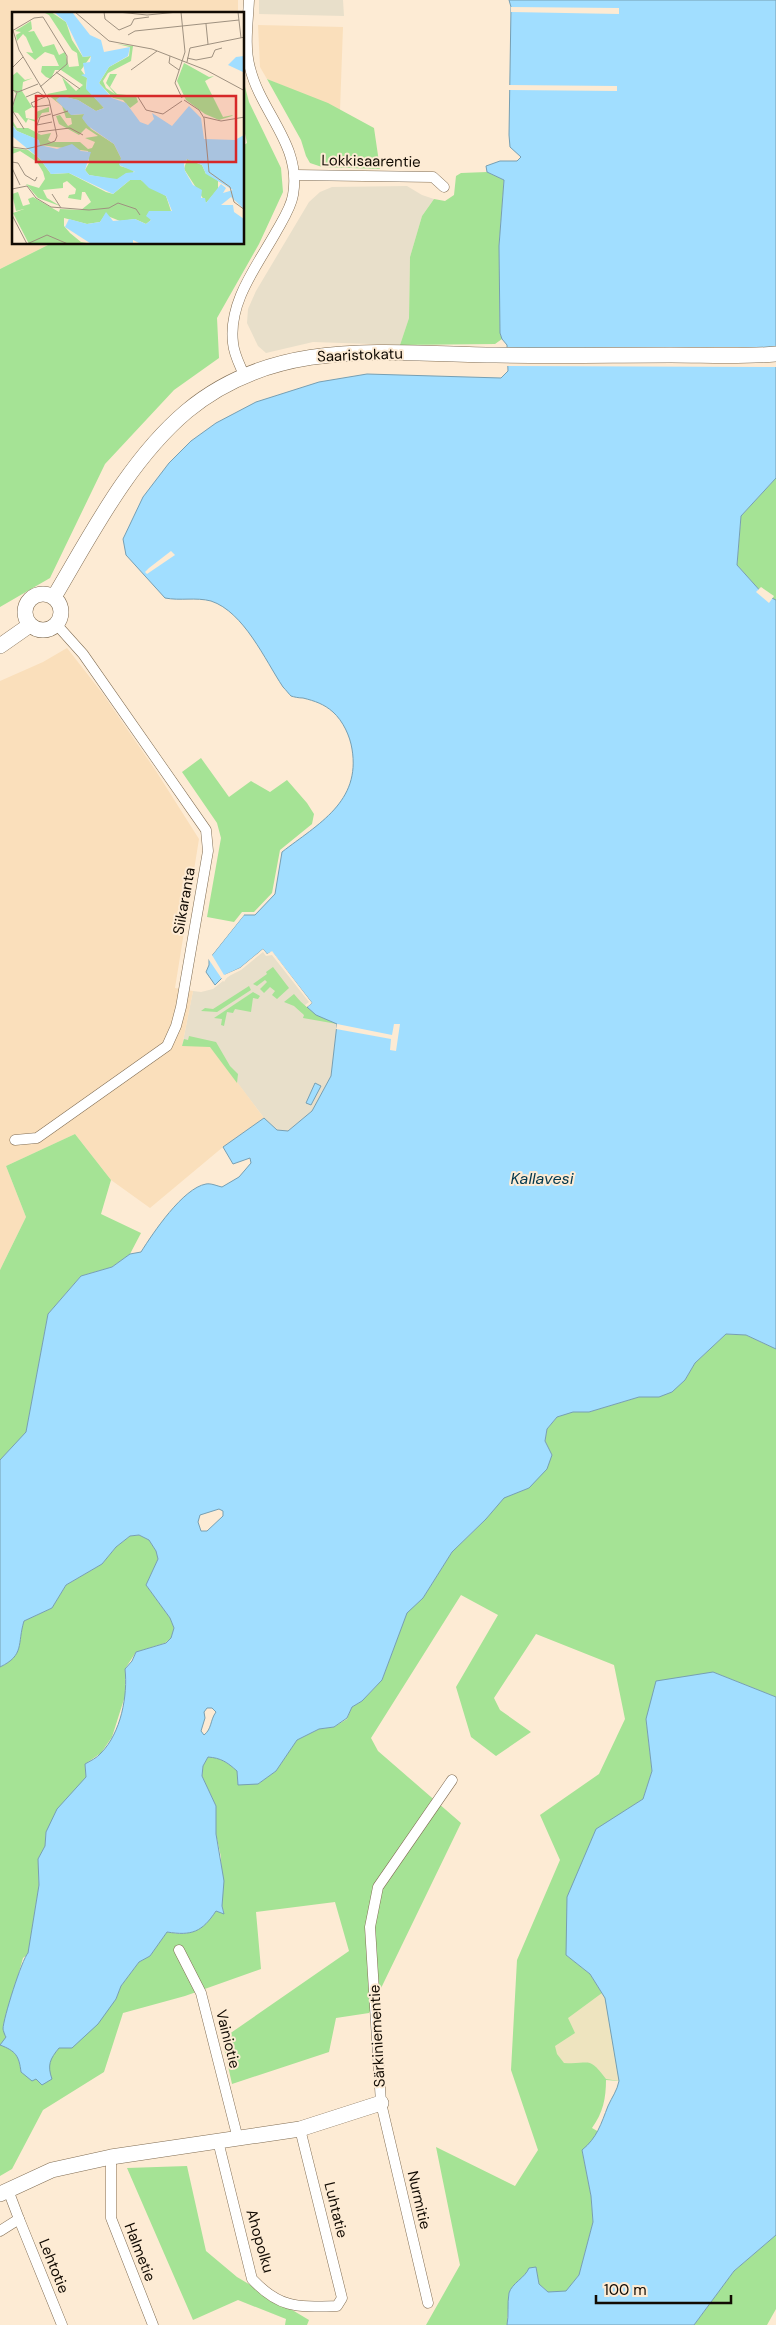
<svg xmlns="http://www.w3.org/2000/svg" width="776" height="2325" viewBox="0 0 776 2325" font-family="'DM Sans',sans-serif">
<rect width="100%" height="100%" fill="#fdebd4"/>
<!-- commercial -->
<g fill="#e8dfca">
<path d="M259,0H343L344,16L259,14Z"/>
<path d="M407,186L422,195L434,199L422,216L410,257L409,318L400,345L313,342L266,353L258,346L247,323L248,309L256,291L309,202L320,192L332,187Z"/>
<path d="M263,949L272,951L337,1024L331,1076L312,1111L288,1131L277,1130L264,1118L210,1047L182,1046L193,991L201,992L213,989Z"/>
</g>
<!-- built -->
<g fill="#fadfbb">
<path d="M0,0H238V14H14V244H50L0,269Z"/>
<path d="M258,25L343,27L340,110L267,79L260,67Z"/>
<path d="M67,648L103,694L156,771L199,839L175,988L193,991L182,1046H210L264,1118L223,1147L150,1208L111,1180L75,1134L6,1166L26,1217L0,1270V681L43,662Z"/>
</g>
<!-- green -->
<g fill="#a5e395">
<path d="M267,79L328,103L374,128L380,169L322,167L310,163L306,156L301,140Z"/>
<path d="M244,83L249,102L281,168L283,192L259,244L217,318L219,358L174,390L105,464L50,578L0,607V269L50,244H244V145L247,143L244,129Z"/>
<path d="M487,172L504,180L499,246L500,333L502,339L495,344L400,345L409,318L410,257L422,216L434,199L445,201L454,195L456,176L461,173Z"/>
<path d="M776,478V600L763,594L737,565L741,516Z"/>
<path d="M201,758L229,797L251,781L270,792L287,780L307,803L314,814L312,824L280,850L272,893L254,912H242L234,922L207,917L221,838L217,823L182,772Z"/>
<path d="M273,967L289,988L277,999L272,995L275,991L270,987L264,993L260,989L267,982L265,980L257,986L253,984L267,974L266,972Z"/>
<path d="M249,986L251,990L217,1012L201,1011L205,1008L213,1009Z"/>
<path d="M253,992L260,996L258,999L253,998L251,1012L235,1009L233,1013L227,1012L224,1026L221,1025L222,1019L214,1018Z"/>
<path d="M294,994C306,1009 319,1016 337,1024L303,1018L304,1015L294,1006L284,1002Z"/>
<path d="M189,1036L216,1042L230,1066L238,1074L237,1083L210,1047L182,1046L184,1039L188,1040Z"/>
<path d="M75,1134L111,1180L101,1214L141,1233L130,1254L112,1267L81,1276L48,1314L26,1433L0,1460V1270L26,1217L6,1166Z"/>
<path d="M726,1334L746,1335L776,1349V1697L713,1672L646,1719L652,1771L643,1799L596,1830L566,1955L590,1974L605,1998L619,2081L606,2080C606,2098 603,2113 592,2128L599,2132L591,2143L582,2150L591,2196L593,2222L579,2275L566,2292H548L539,2284L536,2267L513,2287L509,2293L507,2325H426L460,2265L436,2147L515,2186L538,2150L511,2070L517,1960L560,1860L540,1815L599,1774L625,1719L614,1665L536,1634L494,1698L500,1710L531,1732L496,1756L471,1737L456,1687L498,1615L461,1595L371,1738L378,1751L461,1823L369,2013L336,2018L329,2052L232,2084L222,2039L349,1951L335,1902L256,1912L261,1969L185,1996L123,2013L104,2072L43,2110L12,2169L0,2176V1667C24,1656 17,1643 24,1621L52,1608L66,1585L102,1564L116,1547L130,1536L139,1535L149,1540L156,1551L158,1559L146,1585L170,1618L174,1628L171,1638L165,1643L136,1652L125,1669V1696L112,1737L101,1753L85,1764L86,1777L46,1832L45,1846L38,1859L39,1885L28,1954L23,1958L3,2029L19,2060L21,2072L48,2070L50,2059L59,2048H72L116,1999L121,1986L139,1962L150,1956L167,1932C191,1937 203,1931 216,1911L224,1913L222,1906L221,1857L216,1834V1806L202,1776L203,1766L208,1757C221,1758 227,1762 237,1771L238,1784H258L276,1771L297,1740L319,1729L334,1727L347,1719L352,1707L362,1701L382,1680L407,1612L423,1598L452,1552L486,1519L504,1497L529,1488L552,1455L545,1441L547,1429L557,1417L573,1411L589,1412L639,1397H659L685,1380L695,1363Z"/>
<path d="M187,2166L206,2251L237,2277L309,2320L307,2325H285L286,2319L238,2300L193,2320L127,2168Z"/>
<path d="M776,2235V2309L767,2325H694L734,2271Z"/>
</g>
<!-- sand -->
<path fill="#eee4bf" d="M602,1993L605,1998L619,2081L606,2079C588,2055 590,2065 564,2063L557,2054L555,2046L575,2033L568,2018Z"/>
<!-- water -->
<g fill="#a1deff" stroke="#769fb3" fill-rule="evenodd">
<path d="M509,0H776V478L741,516L737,565L763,594L776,600V1349L746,1335L726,1334L695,1363L685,1380L672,1392L659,1397H639L589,1412H573L557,1417L547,1429L545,1441L552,1455L547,1469L529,1488L504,1498L486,1519L452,1552L423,1598L407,1613L382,1680L362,1701L352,1707L347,1718L334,1727L319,1729L297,1740L276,1771L258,1784L238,1785L237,1771C227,1762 221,1758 208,1757L203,1766L202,1776L216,1806V1834L224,1881L222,1906L224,1914L216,1911C202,1932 192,1936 167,1932L150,1956L139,1962L121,1986L116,1999L98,2024L72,2048H59C50,2059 47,2065 52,2079L42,2085L36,2079L32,2081L21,2072C19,2056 16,2051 0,2045L6,2037C5,2036 3,2030 3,2029C3,2019 22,1959 28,1953L39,1885L38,1859L45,1846L46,1832L57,1809L86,1777L85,1764C90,1761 97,1758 101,1753C121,1733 128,1695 125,1669L132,1661L136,1652L166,1643L171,1638L174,1628L170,1618L146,1585L158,1559L156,1551L149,1540L139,1535L130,1536L116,1547L102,1564L66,1585L52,1608L24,1621C17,1644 25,1655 0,1667V1460L26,1432L48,1314L81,1276L112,1267L130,1254L141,1252C153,1233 183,1188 206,1184C211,1183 217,1186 222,1187L239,1177L251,1163L250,1158L233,1164L223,1147L264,1118L277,1130L288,1131L312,1111L331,1076L337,1024L316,1015L307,1007L312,1003L272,952L267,954L263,949L240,968L225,975L215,985L206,972L209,965V959L244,915H255L275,894L282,852C318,824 361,802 352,749C350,736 343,721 333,712C324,704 315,701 303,698C299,698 294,697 291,696C289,694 286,690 283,687C265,660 244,612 211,601C196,597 180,601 165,598L126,555L123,539L143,497L169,463L191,441L216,423L256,402L319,382L367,374L501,378L508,371L507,345L502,339L500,333L499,246L504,180L487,172L486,166L500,161H517L521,157L510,147L509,135L511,7ZM219,1509L223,1511V1516L207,1531H201L198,1522L200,1515ZM207,1708H212L216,1712C210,1720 212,1729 204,1735L201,1731L205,1718L204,1712Z"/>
<path d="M315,1083L321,1086L311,1105L306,1103Z"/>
<path d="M713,1672L776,1697V2235L734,2271L694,2325H507C509,2315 507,2304 509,2293C512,2283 525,2278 529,2268L536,2267L539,2284L548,2292L566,2291L579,2275L593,2222L591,2196L582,2150C597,2138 601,2124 608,2106C612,2097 617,2091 619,2081L605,1998L590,1974L566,1955L567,1897L596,1829L643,1799L652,1771L646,1719L656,1681Z"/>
</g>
<!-- pier -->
<g fill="#fdebd4">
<path d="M511,7L619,8V14L511,12Z"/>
<path d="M509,85L617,86V91L509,90Z"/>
<path d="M691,347H776V367L505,366V348Z"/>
<path d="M171,551L175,555L147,574L145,572L149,568Z"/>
<path d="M761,587L774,596L769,603L756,592Z"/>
<path d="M243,913L244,915L212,955L224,975L240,968L263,949L267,954L272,951L312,1003L307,1007L305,1005L309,1002L272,955L266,956L263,952L241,970L227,977L224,982L207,957Z"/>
<path d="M337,1024L392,1035L394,1024H400L396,1051L390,1050L391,1039L336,1029Z"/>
</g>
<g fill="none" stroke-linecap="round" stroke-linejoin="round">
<defs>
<g id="street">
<path d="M295,175L433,177L444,187"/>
<path d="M244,375C240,365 234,355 233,343C228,302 257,266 276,232C282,221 291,208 293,195C302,145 261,113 250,68C244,47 248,22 249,0"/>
<path d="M15,1140L37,1138L167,1046L176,1026L181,1007L208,851L206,830L83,654L57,625"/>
<path d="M179,1950L201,1993L238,2139"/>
<path d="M218,2141L252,2279C280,2309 298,2307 337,2306L342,2298L300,2129"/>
<path d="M111,2157V2218L153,2325"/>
<path d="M19,2219L62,2325"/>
<path d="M0,2231L19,2219L8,2190"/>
<path d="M428,2303L381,2103L370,1927L378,1887L452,1780"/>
</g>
<g id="secondary">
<circle cx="43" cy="612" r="18"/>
<path d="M54,597C92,533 129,460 187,411C277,336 388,354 496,355C554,356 613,355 671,355C706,355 741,357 776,354"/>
<path d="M0,646L30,625"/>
<path d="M0,2194L52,2170L111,2157L300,2129L381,2103"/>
</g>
</defs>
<!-- street casing -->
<use href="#street" stroke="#816d53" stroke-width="11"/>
<!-- secondary casing -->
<use href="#secondary" stroke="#816d53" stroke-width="16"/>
<!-- street -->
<use href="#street" stroke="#fff" stroke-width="10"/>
<!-- secondary -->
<use href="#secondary" stroke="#fff" stroke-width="15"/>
</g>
<g text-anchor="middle" stroke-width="4" stroke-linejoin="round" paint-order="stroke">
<!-- street labels -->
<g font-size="15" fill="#120b03" stroke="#fdebd4">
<text transform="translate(371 161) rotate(1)" y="5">Lokkisaarentie</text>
<text transform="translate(360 355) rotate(-2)" y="5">Saaristokatu</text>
<text transform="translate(184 901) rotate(-80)" y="5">Siikaranta</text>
<text transform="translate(377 2036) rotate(-93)" y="5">Särkiniementie</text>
<text transform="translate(228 2039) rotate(76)" y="5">Vainiotie</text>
<text transform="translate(419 2200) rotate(77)" y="5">Nurmitie</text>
<text transform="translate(336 2210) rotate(76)" y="5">Luhtatie</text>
<text transform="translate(260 2241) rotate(74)" y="5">Ahopolku</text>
<text transform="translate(140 2252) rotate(69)" y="5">Halmetie</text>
<text transform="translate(54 2266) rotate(68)" y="5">Lehtotie</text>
</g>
<!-- water labels -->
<g font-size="16" font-style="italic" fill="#03384e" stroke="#fdebd4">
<text x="542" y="1184">Kallavesi</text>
</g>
</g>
<!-- overview -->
<g transform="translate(12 12)">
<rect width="232" height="232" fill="#fdebd4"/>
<path d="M31,0H39L54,10L60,28L71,45L79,44L69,58L75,66L74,76L92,96L84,99L66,88L49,84L44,88L60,103L73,102L71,107L79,117L102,132L109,146L108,154L122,158L121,161H115L105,168L77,163L73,158L77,151L76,139L28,133L26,128L5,119L0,112V108L5,116H16L29,123L39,121L36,128L39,130H68L76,137L80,136L83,130L73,126L86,124L74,116L67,123L47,112L44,104L48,103L56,114L60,112L59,106H54L50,94L35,82L55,78L50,65L64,79L71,73L49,58H43L39,67L34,65L29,60L30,54H47L42,43L33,40L23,48L14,40L21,41L14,25L11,22L5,29L4,23L9,20L3,19L19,9L20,17L16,20L22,19L31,35L42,32L47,43L53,40L57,55L67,54L65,41L60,38L37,3ZM105,32L121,34L119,49L96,61L91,69L94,76L103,82L94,71L98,62H105L98,75L105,82L124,84L126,90L118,96L111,88L101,86L87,71L97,55L117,44L118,35ZM172,51L197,65L202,64L193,69L211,105L221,103L220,104L207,108L193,102L174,88L165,69ZM5,60L13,68L21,66L11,70L10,79L20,95L13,99L14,106L24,108V100L37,95V100L30,101L24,110L16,107L14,111L6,101L0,100L4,82L0,77V64ZM0,136L16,138L28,147L39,162L57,161L94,180L101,182L118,168H129L154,184L160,202L137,199L139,208L134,212L123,207L108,209L93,203L88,210L75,212L52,206V214L58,221L69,230L80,232H17L1,201L12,197L4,199L0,182L6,180L11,194L18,192L16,187L21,185L47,200L48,197L69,198L79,190L73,180H70L69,188L56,186L57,183L63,182L64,177L55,169L51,171V176L31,178L35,186L48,194L26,186L14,172L27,176L33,167L31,160L25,150L8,139L0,142ZM175,147L190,153L194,162L195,160L206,169V177L194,191L172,157Z" fill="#a5e395"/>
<path d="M60,0L78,23L89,28L92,40L118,35L116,44L97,55L87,71L100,86L114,91L128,110L136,113L142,107L140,101L160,114L177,94L189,106L192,127L223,128L232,123V197L219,185L209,193H221L222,200L232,207V232L131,233L121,228V232L81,233L53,215L57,207L75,212L88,210L94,200L101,209L123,207L134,212L139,208L134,204L137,199H160L154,184L137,176L129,168H118L101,182L57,161L39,162L28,147L0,124V113L5,119L27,128L28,133L45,137L60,132L69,139L79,140L73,158L77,163L105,167L114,161L123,160L107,153L109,146L102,132L76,114L70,106L72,102L59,103L44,88L49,84L66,88L84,99L92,96L74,77L75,66L69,63L73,62L71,51L78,50L79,44L71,45L54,10L43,1ZM175,147L190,153L194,162L221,178L211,181L214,176L209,172L194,191L193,186H189L190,178L181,173L173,159L172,152ZM232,44L231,60L216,53L224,45Z" fill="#a1deff" fill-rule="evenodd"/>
<path fill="none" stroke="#9f9180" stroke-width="1" d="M63,0L97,29L140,37L194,58L233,79M92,0L93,7L107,18L119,13L122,7L137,5M106,0L135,3L166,0M169,0L173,40L163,71L170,86M226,0L229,26M194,12L196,32M0,15L7,38L37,88L45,124L43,129L35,132L14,137L0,135M0,19L22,6L31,5L55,44V52L28,75M116,23L123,19L227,8M158,44L157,51L167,58M175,46L184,48L200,45L203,38L210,36M175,50L178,36L233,25M0,56L11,45M119,58L145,39M44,60L68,77M0,78L6,80L26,72M14,85L26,80L32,84M33,85L19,91L21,95L38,93M126,85L134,98L151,102L170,89M172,88L187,98L192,106L197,160L218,175L222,190L233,198M0,96L5,80M0,98L12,117M39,102L28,105L25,113L40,110M40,104L56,99M192,105L209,109L233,105M26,120L58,116L71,123M0,150L6,151L13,163L23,169L25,165M0,156L8,173M0,177L15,174L24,186L39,195L77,198L97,196L106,191L124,197L128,203M40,182L49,196M0,203L15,232M15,232L35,223L56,232"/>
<path fill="#d62828" fill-opacity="0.15" stroke="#d62828" stroke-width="2.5" d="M24,84H224V150H24Z"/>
<rect width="232" height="232" fill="none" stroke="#120b03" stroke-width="2.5"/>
</g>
<!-- scale -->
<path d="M596 2295v8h135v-8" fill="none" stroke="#120b03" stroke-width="2.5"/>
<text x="604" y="2295" font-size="15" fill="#120b03" stroke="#fdebd4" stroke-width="4" paint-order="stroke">100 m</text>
</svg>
